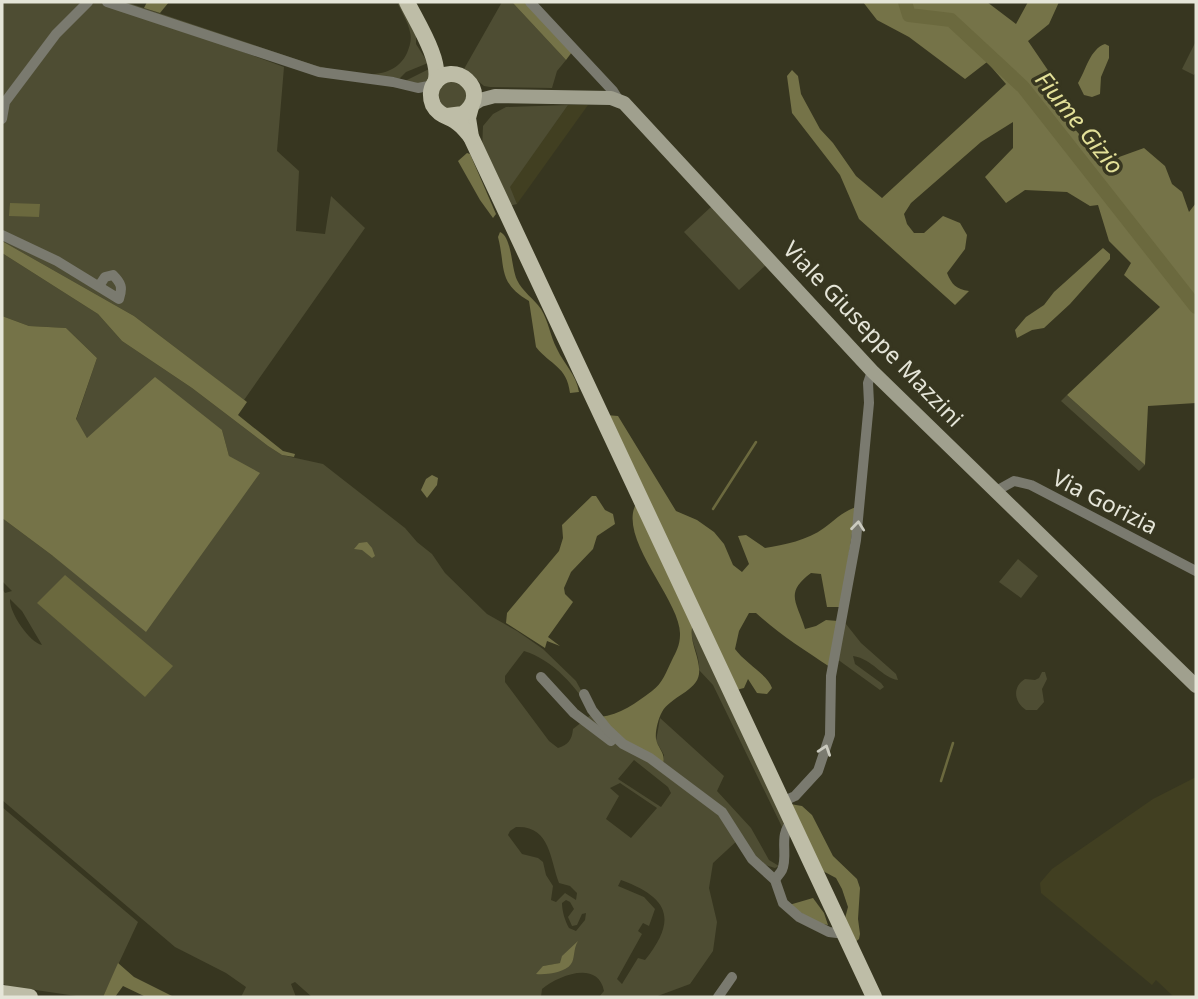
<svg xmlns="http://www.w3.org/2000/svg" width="1198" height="999" viewBox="0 0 1198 999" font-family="'Noto Sans',sans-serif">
<rect width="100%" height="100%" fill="#373620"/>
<!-- built -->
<g fill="#413f21">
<path d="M568,105H588L517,204L509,187Z"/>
<path d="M1196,777V997H1174L1156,980L1152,985L1041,893L1040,883L1052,869L1153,799Z"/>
</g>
<!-- green -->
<g fill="#4e4d33" fill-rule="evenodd">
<path d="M2,2H108L284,67L277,151L299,171L296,231L325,234L331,196L365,228L244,400L134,316L2,241Z"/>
<path d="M118,2H126L314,65C343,72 391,87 407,53C410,46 412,39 410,32C408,22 401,11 397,2H401L416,31V44L428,63L406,72L399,79L345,73L313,67Z"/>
<path d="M502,2H512L566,60L557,71L552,88L490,87L484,86L464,69Z"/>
<path d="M1196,41V72L1194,75L1182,69Z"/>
<path d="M431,68L430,80L422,84L405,81Z"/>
<path d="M449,79L468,89L463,109H442L436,89Z"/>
<path d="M568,105L510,187L517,204L509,206L482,151L483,126L493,114L506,107Z"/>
<path d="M712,206L766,265L739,290L684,232Z"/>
<path d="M2,253L98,314L122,341L192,388L268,446L282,455L323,464L405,528L417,542L432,554L445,573L487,614L517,631L543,649L576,681L592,710L691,786L740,838L713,863L709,888L717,922L713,951L690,984L655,997H599L604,991C598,960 559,975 542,989L541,997H312L295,982L291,984L296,997H241L246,987L226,973L175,947L2,800V589L5,593L12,591L2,581V518L53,556L229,456L222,430L87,438L76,420L97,358L66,328L29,326L2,316ZM10,599L22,611L42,645C29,642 9,612 10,599ZM524,651C552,659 579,689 592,714L573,729C572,740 568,745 558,748L549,741L505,682V676ZM634,760L668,787L671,793L661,807L618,779ZM620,783L657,808L631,838L606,819L619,796L610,788ZM516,827C550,825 550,859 559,883L570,886L577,893L576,900L565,893L556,902L551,900L553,886L546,875L543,862L538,858L522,854L508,835L510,831ZM621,880C670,898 677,920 645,960L638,958L622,984L617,979L642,934L638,931L643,923L649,926L655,909L644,897L618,886ZM566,900L570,902L574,909L568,917L572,926L577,925L582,914L586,913L585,920L576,931L569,928C565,921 562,911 562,903ZM576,944L562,970L547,974L543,966L561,963Z"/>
<path d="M1067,395L1145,465L1139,471L1061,401Z"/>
<path d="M1018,559L1038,576L1021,598L999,582Z"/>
<path d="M842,619L861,643L896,674L898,680C882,678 873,659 853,656L855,664L881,683L884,687L880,690L837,659Z"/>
<path d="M694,622L786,817L783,829L713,685L699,670C701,653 686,638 694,622Z"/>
<path d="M1042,672H1045L1047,679L1042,689L1044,702L1037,710H1026C1014,702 1012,687 1025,679L1035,680L1039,678Z"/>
<path d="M660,718L724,776L717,791L751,828L769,860L779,866L775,868L759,863L742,836L663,764L664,755L656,741Z"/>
<path d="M2,807L138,922L103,997H83L29,989L19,993L2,983Z"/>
</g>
<!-- forest -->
<g fill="#757348">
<path d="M147,2H169L160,13L144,8Z"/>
<path d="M512,2H525L572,52L566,60Z"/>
<path d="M863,2H987L1016,24L1028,2H1059L1049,24L1028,41L1058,85L1066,119L1086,142L1108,161L1144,148L1165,166L1172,184L1182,192L1189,212L1196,203V403L1148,406L1145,465L1067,395L1160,307L1124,275L1131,263L1109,241L1098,205L1090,206L1067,192L1025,190L1006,203L985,177L1013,148V122L981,142L911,203L904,214L907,224L914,233H924L943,216L960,223L967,235L965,249L947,273C952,285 956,289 969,291L955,305L859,219L840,175L792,113L787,76L792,70L798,76L801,94L820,129L833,143L856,176L882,198L1006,84L987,62L965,79L909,37L877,20Z"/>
<path d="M1105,44L1109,46V58L1101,77L1100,94L1092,97L1084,95L1078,83C1086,70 1090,49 1105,44Z"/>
<path d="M467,153L470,154L496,214L493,218L480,200L458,161Z"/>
<path d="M500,232C512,237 511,267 517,280C522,291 534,299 541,309C549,322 550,336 557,349C564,364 576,374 579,392L570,393C567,366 550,365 536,347L529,301C497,282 506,268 498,237Z"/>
<path d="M2,241L134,316L247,402L238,415L283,451L295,454L294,457L282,455L268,446L192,388L122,341L98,314L2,253Z"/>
<path d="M1103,248L1110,254V259L1070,304L1044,328L1032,330L1017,338L1015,330L1026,317L1044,305L1054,292Z"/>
<path d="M2,316L29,326L66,328L97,358L76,419L87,438L155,377L222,430L229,456L260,473L146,632L53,556L2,518Z"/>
<path d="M606,415L618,416L676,511L697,520L714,532L724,544L733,565L742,572L749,564L738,536L746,535L765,548C784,545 808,540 824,528C835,520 842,512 856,507L841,607H827L821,574L811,573C784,593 797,602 805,629L816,626L826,620L838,621L830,667C804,650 779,634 756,613H749L739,631L735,649C745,663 768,675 772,688L767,694L757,693L748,679L744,688L736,690Z"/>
<path d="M432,475L438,478L437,485L427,498L421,490L426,479Z"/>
<path d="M592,496H596L605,510L613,514L615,524L597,536L593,549L571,572L564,588L565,594L573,602L548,637L560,646L547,641L545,648L506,623L507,613L559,551L563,538L562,525Z"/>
<path d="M637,502L694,622C686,638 701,657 699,674C697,691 670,697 662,712C658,719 655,732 656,739C658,749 666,753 663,764L624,742L600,717C620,715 636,703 652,691C663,683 666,672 672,660C676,652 680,645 680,635C682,601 615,537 637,502Z"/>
<path d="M367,542L372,548L375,556L372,558L362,550L354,549L359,543Z"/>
<path d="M790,804L802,806L812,815L833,856L857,879L860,888L858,919L860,934L859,939L854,943L844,922L848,907L842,889L836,878L821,870Z"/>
<path d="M813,898L824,913L828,925L817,923L789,905Z"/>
<path d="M578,941C573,949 575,959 571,964C565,973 545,975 536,974L543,966L560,963L562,956Z"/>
<path d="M118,963L134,977L174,997H146L123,986L115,997H103Z"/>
</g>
<!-- water -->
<g fill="#6b693e">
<path d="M10,203L40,204L39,217L9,216Z"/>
<path d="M65,575L173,666L145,697L37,603Z"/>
</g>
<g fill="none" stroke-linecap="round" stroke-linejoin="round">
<!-- stream -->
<g stroke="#6b693e" stroke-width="2.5">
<path d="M713,509L756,442"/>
<path d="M941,781L953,743"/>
</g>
<!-- river -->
<path stroke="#6b693e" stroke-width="14" d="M905,2L909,15L951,20L1023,87L1196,307"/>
<!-- minor -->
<g stroke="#7a7a6f" stroke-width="10">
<path d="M107,2L319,72L393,82L418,88L434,85"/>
<path d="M530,2L613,91L618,99"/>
<path d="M2,119L5,102L56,34L88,2"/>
<path d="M2,235L57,261L119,299C123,287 121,283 113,275L105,277L99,286"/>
<path d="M996,491L1014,481L1031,485L1196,571"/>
<path d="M541,677L574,713L611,741"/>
<path d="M584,694L592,710L608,730L623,744L650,758L722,812L752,859L775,880L783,903L799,917L829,932L845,934"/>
<path d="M784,801L795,796L818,771L830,735L831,676L856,540L869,403L868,383L872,371"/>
<path d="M775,880C777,876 780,874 782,870C789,854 777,834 793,821"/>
<path d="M718,997L732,977"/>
</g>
<!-- secondary -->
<path stroke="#a0a08e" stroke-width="14" d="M472,105L480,100L495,96L611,98L624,103L872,371L1196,686"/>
<!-- primary -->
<g stroke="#bebda7" stroke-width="16">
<path d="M407,2C416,21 443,62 435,83"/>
<path d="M471,107L468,118L471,137L874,997"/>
<path d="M447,116L463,114C494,91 452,57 434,84C430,90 430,98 433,105C438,115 447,116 455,121C462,125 466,131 471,137"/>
<path d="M2,993L30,997"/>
</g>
</g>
<!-- one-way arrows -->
<defs><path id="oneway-chevron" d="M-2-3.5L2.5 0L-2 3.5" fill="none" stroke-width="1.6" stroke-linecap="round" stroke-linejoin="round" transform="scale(1.75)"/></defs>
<g stroke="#cacabe">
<use href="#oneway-chevron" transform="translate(858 526) rotate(-84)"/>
<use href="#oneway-chevron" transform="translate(825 750) rotate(-71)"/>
</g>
<g text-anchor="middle" stroke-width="7" stroke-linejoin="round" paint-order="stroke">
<!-- street labels -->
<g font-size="23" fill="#e5e5d8" stroke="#373620">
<text transform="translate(873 334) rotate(46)" y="8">Viale Giuseppe Mazzini</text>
<text transform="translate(1105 502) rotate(27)" y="8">Via Gorizia</text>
</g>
<!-- water labels -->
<g font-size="24" font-style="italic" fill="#e3e098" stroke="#373620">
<text transform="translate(1079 123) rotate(51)" y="8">Fiume Gizio</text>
</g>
</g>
<!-- border -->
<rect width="1198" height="999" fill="none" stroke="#e5e5d8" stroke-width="7"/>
</svg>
